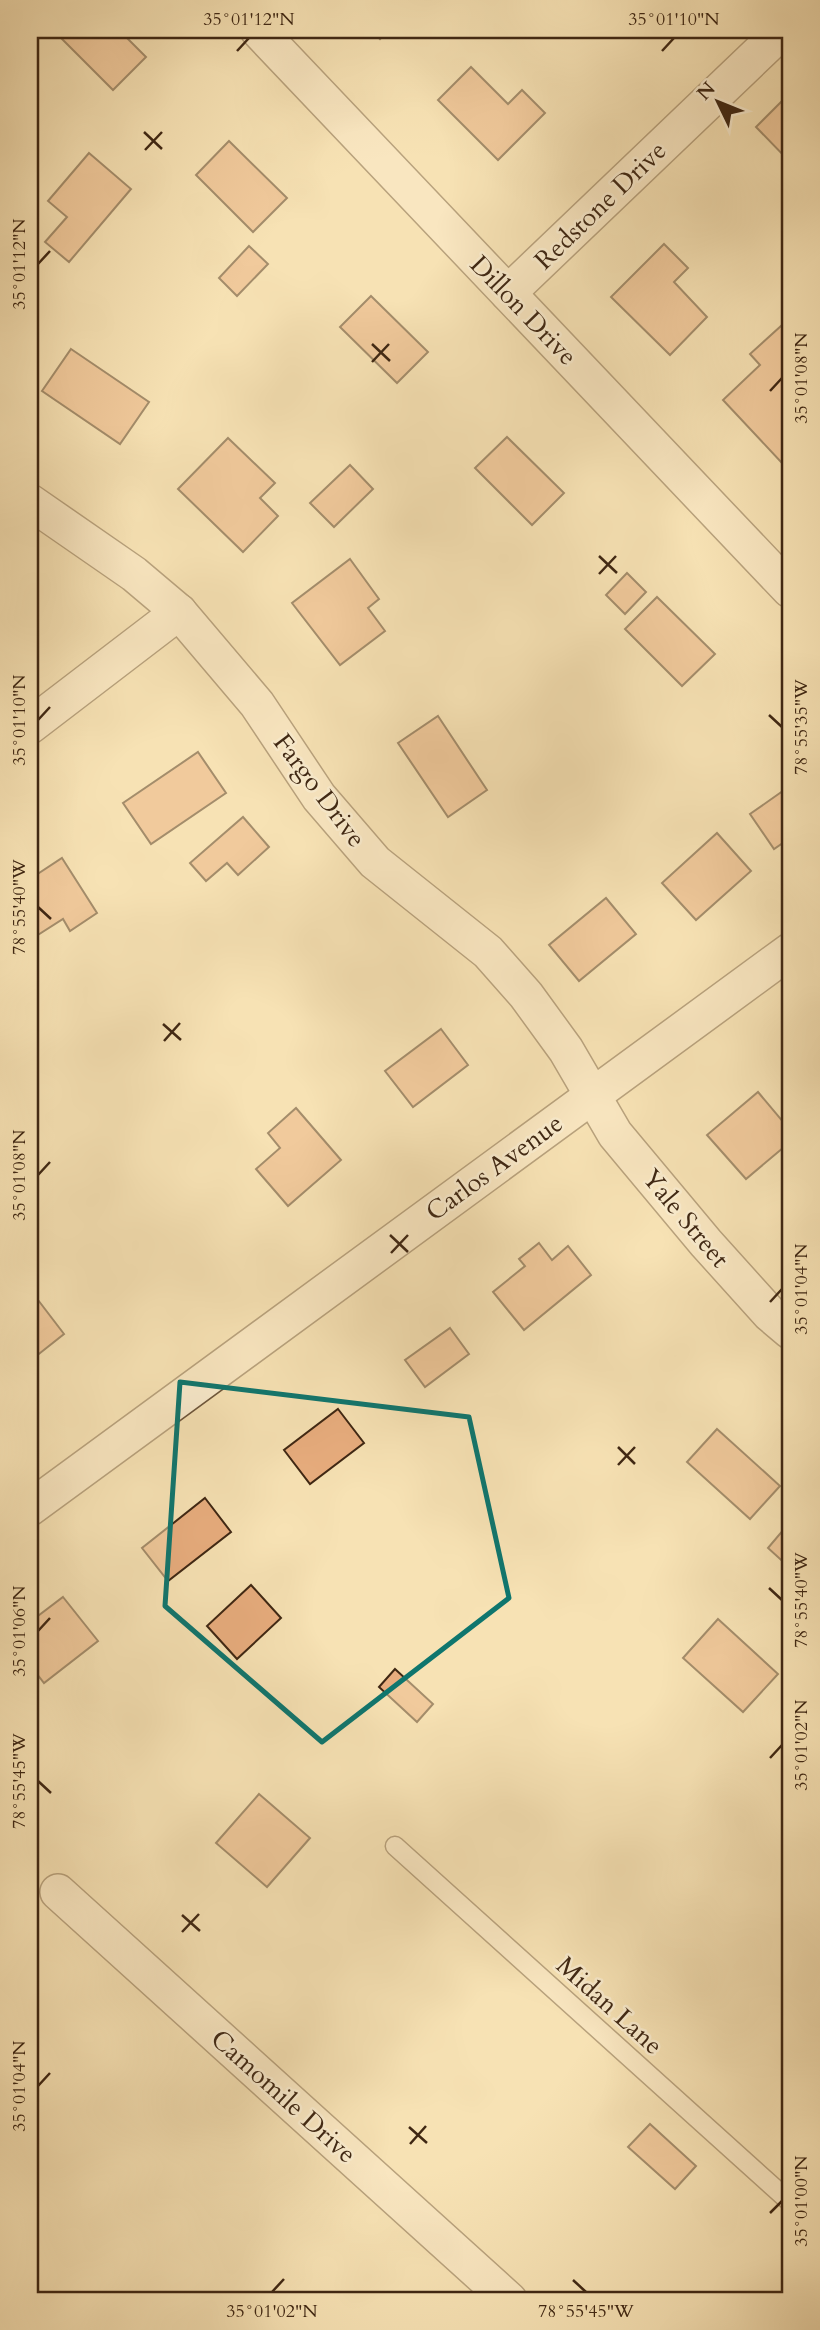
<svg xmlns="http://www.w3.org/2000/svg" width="820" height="2330" viewBox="0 0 820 2330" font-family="Cardo,serif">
<rect width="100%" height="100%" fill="#f7e2b4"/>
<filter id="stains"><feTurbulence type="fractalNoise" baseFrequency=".00286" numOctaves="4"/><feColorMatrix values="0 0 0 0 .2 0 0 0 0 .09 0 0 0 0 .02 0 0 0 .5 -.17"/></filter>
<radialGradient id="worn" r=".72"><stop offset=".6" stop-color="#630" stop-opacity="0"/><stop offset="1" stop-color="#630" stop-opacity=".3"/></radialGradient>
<!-- building -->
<g fill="#e8ad7e" stroke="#3f2713" stroke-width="2">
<path d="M53,30H119L146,57L113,90Z"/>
<path d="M371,30H389L380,39Z"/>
<path d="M471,67L508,104L522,90L545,113L498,160L438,100Z"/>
<path d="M785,98L790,103V162L756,127Z"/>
<path d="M229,141L287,198L253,232L196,175Z"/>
<path d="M89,153L131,189L69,262L45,242L67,217L48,201Z"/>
<path d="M664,244L688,268L674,282L707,317L670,355L611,297Z"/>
<path d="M249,246L268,264L237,296L219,278Z"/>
<path d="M371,296L428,352L397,383L340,327Z"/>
<path d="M781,326L790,336V371L784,376L790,383V455L782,463L723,400L760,365L750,354Z"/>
<path d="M71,349L149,402L120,444L42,391Z"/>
<path d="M507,437L564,493L532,525L475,468Z"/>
<path d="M228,438L275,483L260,498L278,516L243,552L178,489Z"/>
<path d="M350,465L373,489L334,527L310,503Z"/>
<path d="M350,559L379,599L368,608L385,631L340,665L292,603Z"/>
<path d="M627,573L646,592L625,614L606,595Z"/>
<path d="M657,597L715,654L682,686L625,629Z"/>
<path d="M438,716L487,790L448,817L398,743Z"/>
<path d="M198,752L226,793L151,844L123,803Z"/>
<path d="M790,786V838L774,849L750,814Z"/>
<path d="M243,817L269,847L238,875L227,863L206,881L190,863Z"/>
<path d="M717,833L751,871L696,920L662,883Z"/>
<path d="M62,858L97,913L70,931L63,919L30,940V879Z"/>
<path d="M606,898L636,934L579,981L549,945Z"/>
<path d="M441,1029L468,1065L413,1107L385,1071Z"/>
<path d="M758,1092L790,1130V1142L746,1179L707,1135Z"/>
<path d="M296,1108L341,1160L288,1206L256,1169L280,1148L268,1133Z"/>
<path d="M539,1243L552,1260L568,1246L591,1275L524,1330L493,1292L525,1266L519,1259Z"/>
<path d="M35,1296L64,1334L30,1361V1300Z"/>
<path d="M450,1328L469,1354L425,1387L405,1360Z"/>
<path d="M338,1409L364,1443L310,1484L284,1450Z"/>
<path d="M717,1429L780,1486L750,1519L687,1462Z"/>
<path d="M205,1498L231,1532L168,1581L142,1548Z"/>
<path d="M790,1522V1568L768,1548Z"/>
<path d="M251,1585L281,1618L237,1659L207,1626Z"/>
<path d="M63,1597L98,1641L44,1683L30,1665V1622Z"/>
<path d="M718,1619L778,1674L743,1712L683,1658Z"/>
<path d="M395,1669L433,1704L417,1722L379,1687Z"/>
<path d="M259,1794L310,1838L267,1887L216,1843Z"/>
<path d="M650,2124L696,2166L675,2189L628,2147Z"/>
</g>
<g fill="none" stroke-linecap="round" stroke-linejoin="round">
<defs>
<path id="service" d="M395,1846L790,2202"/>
<g id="minor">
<path d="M258,30L790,590"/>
<path d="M508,293L783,30"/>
<path d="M30,502L134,574L179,612L257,704L319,797L375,862L488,952L526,995L566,1050L615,1134L706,1243L770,1314L790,1331"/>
<path d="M30,726L179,612"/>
<path d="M30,1508L790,951"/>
<path d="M58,1892L509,2300"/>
</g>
</defs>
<!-- service casing -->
<use href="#service" stroke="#6d563b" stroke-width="21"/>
<!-- minor casing -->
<use href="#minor" stroke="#6d563b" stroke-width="38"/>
<!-- service -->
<use href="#service" stroke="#faecce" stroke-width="18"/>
<!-- minor -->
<use href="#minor" stroke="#faecce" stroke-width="35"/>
</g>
<!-- marked area -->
<path d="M0 0H820V2330H0ZM180,1382L469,1417L509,1598L322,1742L165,1606Z" fill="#f7e2b4" fill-opacity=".55" fill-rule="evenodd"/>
<path fill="none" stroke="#0f766e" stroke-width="5" stroke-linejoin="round" d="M180,1382L469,1417L509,1598L322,1742L165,1606Z"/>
<!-- ticks -->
<path fill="none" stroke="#3f2713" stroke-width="2.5" d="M237,51L249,38M662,51L674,38M144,132L162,149M145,150L162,132M38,264L50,251M372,344L390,361M372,362L389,344M770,391L782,378M599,556L617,573M599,574L616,556M769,715L782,727M38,720L50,707M38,907L51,919M163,1024L181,1040M164,1041L180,1023M38,1175L50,1162M390,1235L408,1252M391,1253L408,1235M770,1302L782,1289M618,1447L635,1464M618,1465L635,1447M769,1588L782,1600M38,1631L50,1618M770,1758L782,1745M38,1781L51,1793M182,1915L200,1931M182,1932L199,1914M38,2086L50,2073M409,2127L427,2143M410,2144L426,2126M770,2213L782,2201M573,2280L586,2292M272,2292L284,2279"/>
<g text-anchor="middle" stroke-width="5" stroke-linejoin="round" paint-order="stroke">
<!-- street labels -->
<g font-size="26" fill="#3f2713" stroke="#faecce">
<text transform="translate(600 205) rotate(-44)" y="9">Redstone Drive</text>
<text transform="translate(524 310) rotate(46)" y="9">Dillon Drive</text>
<text transform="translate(320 790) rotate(53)" y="9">Fargo Drive</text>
<text transform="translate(494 1167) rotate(-36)" y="9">Carlos Avenue</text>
<text transform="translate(686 1218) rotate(50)" y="9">Yale Street</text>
<text transform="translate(610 2005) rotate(42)" y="9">Midan Lane</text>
<text transform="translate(284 2096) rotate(42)" y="9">Camomile Drive</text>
</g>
</g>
<!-- margin -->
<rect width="820" height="2330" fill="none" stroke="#f7e2b4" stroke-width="77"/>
<!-- north arrow -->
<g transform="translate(718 102) rotate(313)" stroke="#faecce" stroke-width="5" paint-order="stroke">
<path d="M0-5L12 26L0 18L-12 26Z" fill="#3f2713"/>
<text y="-10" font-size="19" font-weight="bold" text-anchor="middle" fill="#3f2713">N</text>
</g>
<rect x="38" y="38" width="744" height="2254" fill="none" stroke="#3f2713" stroke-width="2.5"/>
<g font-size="18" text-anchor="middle" fill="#3f2713">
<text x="249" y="25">35°01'12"N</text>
<text x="674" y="25">35°01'10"N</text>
<text transform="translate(19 264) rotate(-90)" y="6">35°01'12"N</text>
<text transform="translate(801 378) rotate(-90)" y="6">35°01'08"N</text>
<text transform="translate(19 720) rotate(-90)" y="6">35°01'10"N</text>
<text transform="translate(801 727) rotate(-90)" y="6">78°55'35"W</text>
<text transform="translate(19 907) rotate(-90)" y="6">78°55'40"W</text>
<text transform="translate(19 1175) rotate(-90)" y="6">35°01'08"N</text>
<text transform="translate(801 1289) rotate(-90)" y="6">35°01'04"N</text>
<text transform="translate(801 1600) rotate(-90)" y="6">78°55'40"W</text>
<text transform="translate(19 1631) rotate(-90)" y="6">35°01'06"N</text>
<text transform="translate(801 1745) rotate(-90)" y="6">35°01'02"N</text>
<text transform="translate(19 1781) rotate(-90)" y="6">78°55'45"W</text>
<text transform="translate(19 2086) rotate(-90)" y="6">35°01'04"N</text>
<text transform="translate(801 2201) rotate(-90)" y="6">35°01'00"N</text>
<text x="272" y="2317">35°01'02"N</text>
<text x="586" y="2317">78°55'45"W</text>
</g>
<rect width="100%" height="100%" filter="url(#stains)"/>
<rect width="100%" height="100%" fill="url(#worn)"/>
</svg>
